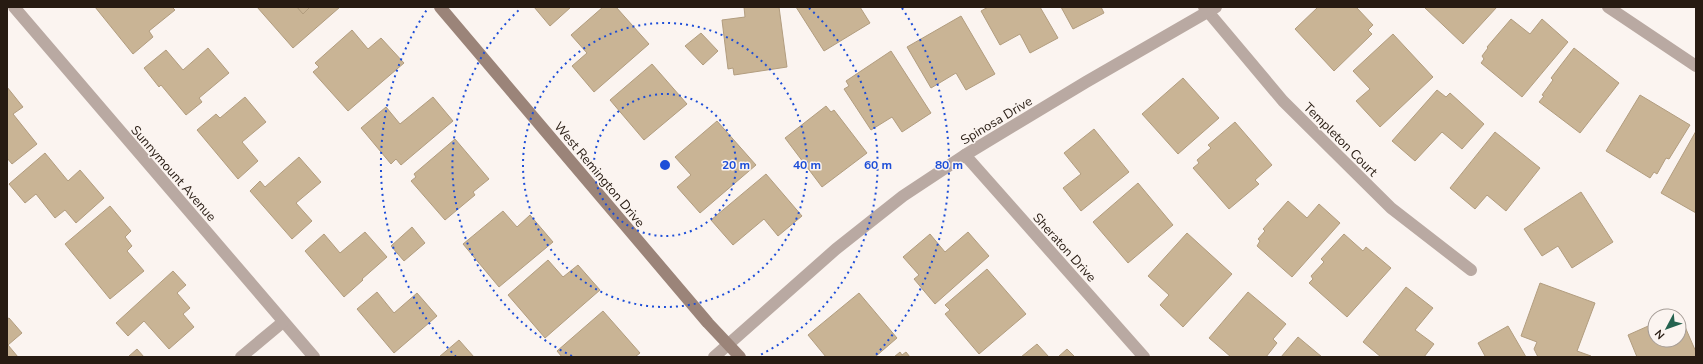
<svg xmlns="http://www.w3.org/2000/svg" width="1703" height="364" viewBox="0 0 1703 364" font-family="'Nunito Sans',sans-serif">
<rect width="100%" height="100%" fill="#fbf4f0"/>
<!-- building -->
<g fill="#c9b495" stroke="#b29d7f">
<path d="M95,7H172L175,10L149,31L153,37L133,54Z"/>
<path d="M257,7H297L303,14L310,7H340L293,48Z"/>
<path d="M297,7H310L303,14Z"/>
<path d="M534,7H571L550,26Z"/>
<path d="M603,7H616L649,44L594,92L572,66L587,53L571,35Z"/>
<path d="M744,7H779L787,67L734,75L733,68L728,69L722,20L745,17Z"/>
<path d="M796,7H860L870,23L824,51Z"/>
<path d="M988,7H1040L1058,38L1030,53L1020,34L1000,45L981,11Z"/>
<path d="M1061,7H1101L1104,13L1073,29Z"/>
<path d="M1318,7H1356L1373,25L1368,30L1372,34L1334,71L1295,29Z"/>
<path d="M1424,7H1497L1463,44Z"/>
<path d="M961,16L995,74L966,90L956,73L931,88L907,47Z"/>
<path d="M1511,19L1530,34L1542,19L1568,42L1522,97L1481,63L1484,59L1482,56L1488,48L1487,47Z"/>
<path d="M352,30L368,49L381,38L404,63L348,111L313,72L319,67L315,63Z"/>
<path d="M701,33L718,51L703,65L685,46Z"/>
<path d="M1393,34L1433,77L1380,127L1356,101L1370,89L1353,71Z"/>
<path d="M208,48L229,73L199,98L202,102L186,115L161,85L159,87L144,68L166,50L183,70Z"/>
<path d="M1574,48L1619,83L1580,133L1539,102L1544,96L1542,95L1553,80L1551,78Z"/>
<path d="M891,51L931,113L902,132L892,117L871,130L844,89L849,86L846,81Z"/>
<path d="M652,64L687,104L644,140L610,100Z"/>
<path d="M1183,78L1219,118L1178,154L1142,114Z"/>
<path d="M7,87L23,107L13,114L37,144L12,164L7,158Z"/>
<path d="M1437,90L1446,97L1450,93L1484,124L1462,149L1442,132L1415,161L1392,141Z"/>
<path d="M1640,95L1690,125L1669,159L1666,158L1657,174L1654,172L1650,178L1606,151Z"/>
<path d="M245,97L266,122L242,142L258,161L238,179L197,130L216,114L220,118Z"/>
<path d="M433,97L453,121L401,165L396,159L391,164L361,128L386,107L400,124Z"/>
<path d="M826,106L831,112L834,110L867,153L822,187L785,138Z"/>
<path d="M717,121L756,165L700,213L677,187L691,175L675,157Z"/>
<path d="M1235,122L1272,165L1255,180L1259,184L1229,209L1193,168L1199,163L1197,160L1211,148L1208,145Z"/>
<path d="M1094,129L1129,172L1081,211L1063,188L1081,174L1064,153Z"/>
<path d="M1696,131V213L1661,193Z"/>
<path d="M1495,132L1540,168L1506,211L1487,195L1475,209L1450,188Z"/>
<path d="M455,139L489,179L473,192L475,195L445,220L411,181L416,177L414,174Z"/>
<path d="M45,153L68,181L80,170L104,198L76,223L65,210L55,218L36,194L25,203L9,184Z"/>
<path d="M299,157L321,182L296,203L312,221L292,239L250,191L260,181L265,187Z"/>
<path d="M766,174L802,216L778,236L764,219L733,245L711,220Z"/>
<path d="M1138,183L1173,225L1128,263L1093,222Z"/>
<path d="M1581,192L1613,242L1572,268L1558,246L1542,256L1524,229Z"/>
<path d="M1288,201L1307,218L1319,204L1340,223L1292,277L1257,246L1260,241L1258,239L1265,231L1263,229Z"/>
<path d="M110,206L131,231L125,237L132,246L127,251L144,271L110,299L65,244Z"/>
<path d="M503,211L517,227L530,215L553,242L499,287L463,244Z"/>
<path d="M412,227L425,243L404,261L391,246Z"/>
<path d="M365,232L387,257L362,279L363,280L344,297L305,251L324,234L340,253Z"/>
<path d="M968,232L989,256L935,304L914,279L919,275L903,257L930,234L945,252Z"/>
<path d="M1187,233L1232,274L1183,327L1160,305L1169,295L1148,276Z"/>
<path d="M1344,234L1363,251L1366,247L1391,268L1347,317L1309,283L1313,279L1311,276L1324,262L1321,259Z"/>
<path d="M548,260L563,277L578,265L600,290L545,338L508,295Z"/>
<path d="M987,269L1026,314L979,354L945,314L950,310L945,305Z"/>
<path d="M173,271L186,285L177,293L190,308L183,314L194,327L169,349L144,321L128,336L116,323Z"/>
<path d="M1540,283L1595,303L1577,351L1591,356L1590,357H1538L1534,349L1537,342L1521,336Z"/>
<path d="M1406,287L1433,308L1415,330L1434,344L1424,357H1381L1363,342Z"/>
<path d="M377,292L394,313L417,293L437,316L394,353L357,309Z"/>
<path d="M1248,292L1286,324L1273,339L1277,343L1266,357H1231L1209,338Z"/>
<path d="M859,293L897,338L875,357H826L808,335Z"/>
<path d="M603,311L640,353L635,357H562L557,351Z"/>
<path d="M1679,313L1696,352V357H1637L1628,335L1655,323V340H1679V316H1672Z"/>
<path d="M9,318L22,333L8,345L18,357H7V319Z"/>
<path d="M1508,326L1526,357H1484L1485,356L1478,343Z"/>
<path d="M1298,337L1322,357H1281Z"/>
<path d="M459,340L474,357H439Z"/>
<path d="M1037,344L1049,357H1021Z"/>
<path d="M137,349L144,357H128Z"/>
<path d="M1067,349L1075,357H1058Z"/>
<path d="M900,352L902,355L906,352L910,357H894Z"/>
</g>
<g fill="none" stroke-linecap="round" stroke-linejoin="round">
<!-- street -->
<g stroke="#b9a9a2" stroke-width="12">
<path d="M14,7L314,357"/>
<path d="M1204,7L1283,101L1391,208L1471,270"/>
<path d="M1608,7L1696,66"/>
<path d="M965,155L1144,357"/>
<path d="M241,357L283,322"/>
<path d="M714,357L836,249L903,196L965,155L1086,82L1216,7"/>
</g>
<!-- secondary -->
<path stroke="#9b8479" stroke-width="12" d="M440,7L708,323L740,357"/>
</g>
<!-- distance rings -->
<g fill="none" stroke="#1d4ed8" stroke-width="2" stroke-dasharray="2 4">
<circle cx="665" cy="165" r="71"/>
<circle cx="665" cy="165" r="142"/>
<path d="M572 356A213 213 0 0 1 521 8M809 8A213 213 0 0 1 758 356"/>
<path d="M456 357A284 284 0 0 1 428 8M902 8A284 284 0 0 1 874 357"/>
</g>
<g text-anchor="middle" stroke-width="3" stroke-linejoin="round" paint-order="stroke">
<!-- street labels -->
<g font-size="13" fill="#271b12" stroke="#fbf4f0">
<text transform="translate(996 120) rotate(-31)" y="5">Spinosa Drive</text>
<text transform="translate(1341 139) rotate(45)" y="5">Templeton Court</text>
<text transform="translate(174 173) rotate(49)" y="5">Sunnymount Avenue</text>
<text transform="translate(600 174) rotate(50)" y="5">West Remington Drive</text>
<text transform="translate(1065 247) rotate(48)" y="5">Sheraton Drive</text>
</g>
</g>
<circle cx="665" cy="165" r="6" fill="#1d4ed8" stroke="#fbf4f0" stroke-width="2"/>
<g font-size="12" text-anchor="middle" font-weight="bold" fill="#1d4ed8" stroke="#fbf4f0" stroke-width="3" stroke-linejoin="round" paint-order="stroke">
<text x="736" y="169">20 m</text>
<text x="807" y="169">40 m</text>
<text x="878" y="169">60 m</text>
<text x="949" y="169">80 m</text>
</g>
<!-- border -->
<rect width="1703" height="364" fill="none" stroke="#271b12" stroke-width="16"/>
<!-- north arrow -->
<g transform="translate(1667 328) rotate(229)"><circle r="19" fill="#fbf4f0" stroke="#a69d97"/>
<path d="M0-3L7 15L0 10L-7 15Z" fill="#24624f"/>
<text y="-6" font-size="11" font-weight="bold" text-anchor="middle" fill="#271b12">N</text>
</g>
</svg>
